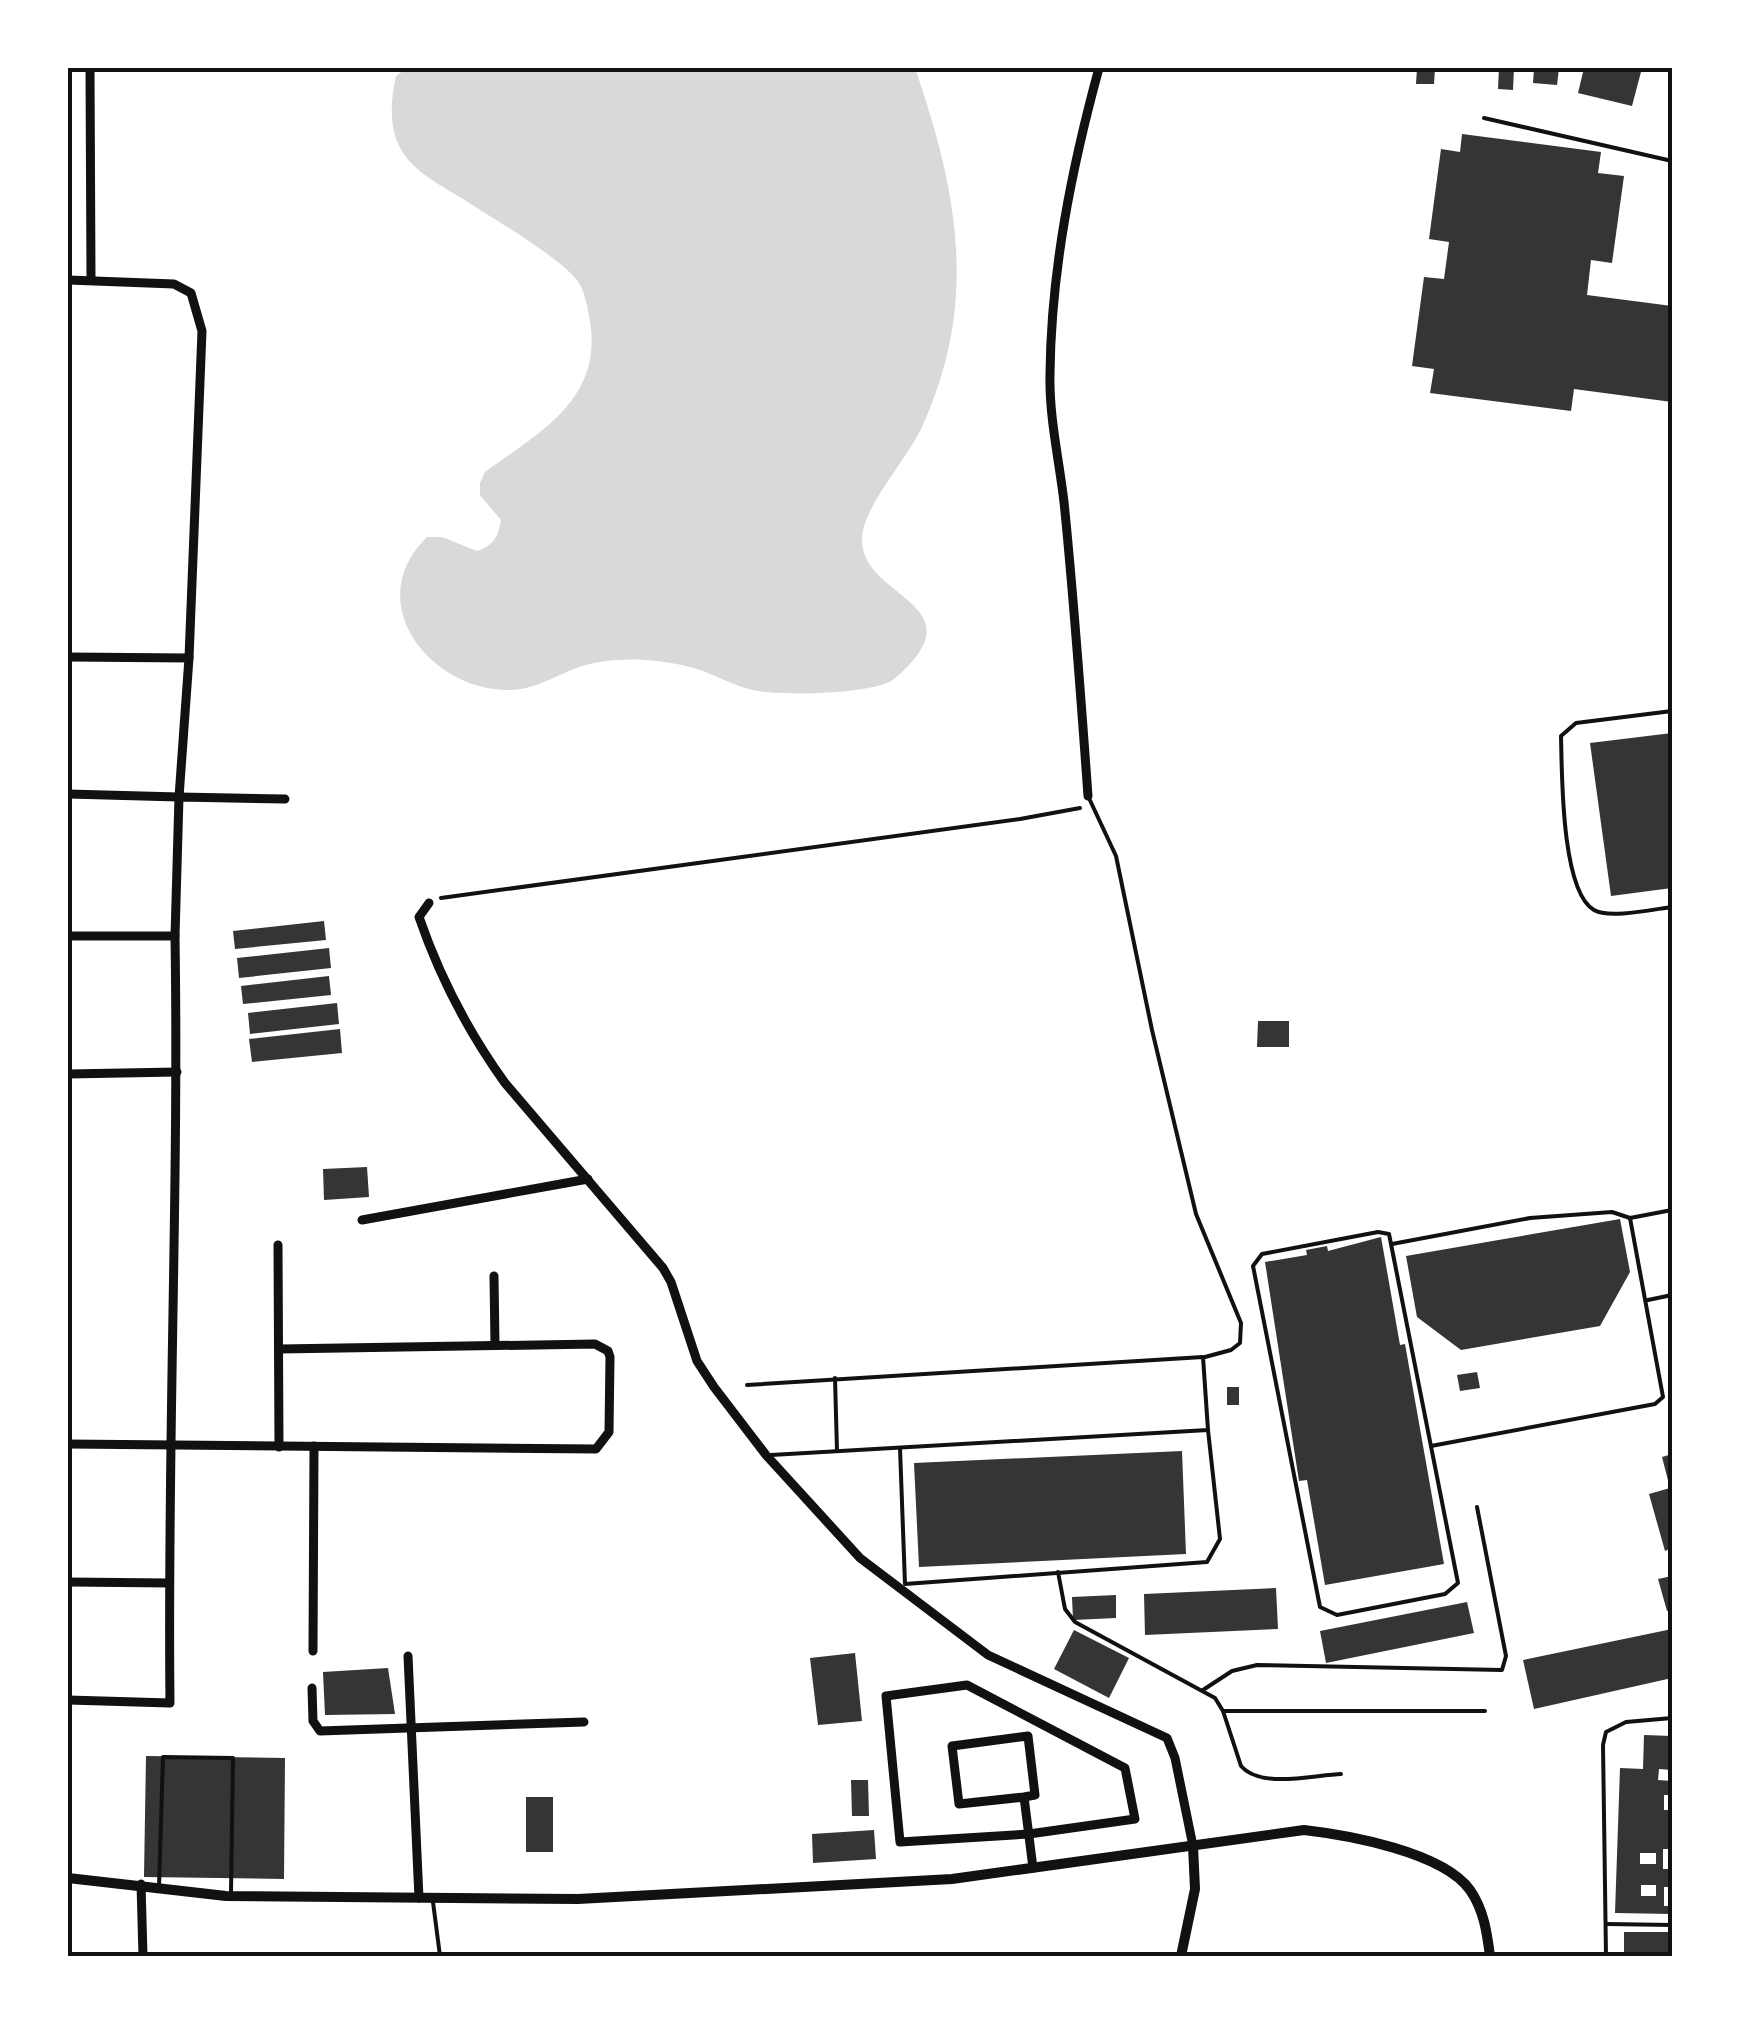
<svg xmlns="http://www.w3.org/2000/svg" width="1740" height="2024" viewBox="0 0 1740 2024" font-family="Manrope,sans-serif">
<rect width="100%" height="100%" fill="#fff"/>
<!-- water -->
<path fill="#d9d9d9" d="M407,68H915C958,193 979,302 922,427C908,458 862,508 862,539C861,596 969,602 908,666C903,671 896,678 891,681C869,694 775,697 749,689C728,684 707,670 686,666C650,658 608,656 574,669C553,677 533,690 510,690C430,691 360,602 427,537H442L477,551C494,545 498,537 501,520L480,495V483L485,472C537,434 599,402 591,328C589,315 586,295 579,283C564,260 500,223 474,206C452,191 422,178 406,157C388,134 390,103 396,76Z"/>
<!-- building -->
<g fill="#353535" fill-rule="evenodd">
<path d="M1417,68H1435L1434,84H1416Z"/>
<path d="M1499,68H1514L1513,90L1498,89Z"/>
<path d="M1534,68H1559L1557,85L1533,83Z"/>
<path d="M1584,68H1642L1632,106L1578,93Z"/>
<path d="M1462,134L1601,152L1598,173L1624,176L1612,263L1591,260L1587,295L1672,306V402L1574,389L1571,411L1430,393L1434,369L1412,366L1424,277L1444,279L1449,242L1429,239L1441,149L1460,152Z"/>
<path d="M1672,733V888L1611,896L1590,743Z"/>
<path d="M324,921L326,940L235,949L233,931Z"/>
<path d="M329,948L331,968L239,978L237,958Z"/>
<path d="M329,976L331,995L243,1004L241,986Z"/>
<path d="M337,1003L339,1024L250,1034L248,1013Z"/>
<path d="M1258,1021H1289V1047H1257Z"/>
<path d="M340,1029L342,1053L252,1062L249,1039Z"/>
<path d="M367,1167L369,1197L324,1200L323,1169Z"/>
<path d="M1620,1219L1630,1272L1600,1326L1461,1350L1417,1317L1406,1256Z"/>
<path d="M1381,1237L1400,1345L1405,1344L1444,1564L1325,1585L1307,1480L1299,1481L1265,1262L1307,1255L1306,1250L1327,1246L1328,1251Z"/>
<path d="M1477,1372L1480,1388L1460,1391L1457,1375Z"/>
<rect x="1227" y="1387" width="12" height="18"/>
<path d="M1182,1451L1186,1554L919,1567L914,1463Z"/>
<path d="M1672,1454V1548L1665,1551L1649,1494L1670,1488L1662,1457Z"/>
<path d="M1672,1576V1610L1667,1611L1658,1579Z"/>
<path d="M1276,1588L1278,1629L1145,1635L1144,1594Z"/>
<path d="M1116,1595V1618L1073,1620L1072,1597Z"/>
<path d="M1467,1602L1474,1633L1326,1663L1320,1631Z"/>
<path d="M1672,1629V1678L1534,1709L1523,1660Z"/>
<path d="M1074,1630L1129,1658L1109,1698L1054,1669Z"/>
<path d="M855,1653L862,1721L818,1725L810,1658Z"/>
<path d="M388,1668L395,1714L325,1715L323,1672Z"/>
<path d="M1644,1735L1672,1736V1770L1659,1769L1658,1780L1672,1781V1795H1664V1810H1672V1849H1663V1869H1672V1887H1664V1906H1672V1914L1615,1913L1620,1768L1643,1769ZM1640,1853H1656V1864H1640ZM1641,1885H1656V1896H1641Z"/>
<path d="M146,1756L285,1758L284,1879L144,1877Z"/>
<path d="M851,1780H868L869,1816H852Z"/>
<rect x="526" y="1797" width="27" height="55"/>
<path d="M874,1830L876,1859L813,1863L812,1834Z"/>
<path d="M1624,1932H1672V1953H1664V1956H1624Z"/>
</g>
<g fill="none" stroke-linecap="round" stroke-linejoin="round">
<!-- path -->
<path stroke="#111" stroke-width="4" d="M441,898L1020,819L1080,808"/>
<!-- service -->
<g stroke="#111" stroke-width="4">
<path d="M1484,118L1672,161"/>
<path d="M1672,711L1576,723L1561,736C1562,772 1561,891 1594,910C1609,919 1655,909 1672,907"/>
<path d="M1088,796L1116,856L1152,1030L1196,1214L1241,1323L1240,1343L1231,1350L1205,1357"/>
<path d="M1378,1232L1389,1234L1391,1244L1458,1583L1445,1594L1337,1615L1320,1607L1253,1266L1262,1254Z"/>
<path d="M1392,1244L1530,1218L1612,1212L1630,1218L1672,1210"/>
<path d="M1648,1300L1672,1295"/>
<path d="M835,1378L837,1451"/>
<path d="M747,1385L1203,1357L1208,1430L771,1455"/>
<path d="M1431,1446L1655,1404L1663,1397L1630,1218"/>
<path d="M900,1448L905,1584L1207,1562L1220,1539L1208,1430"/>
<path d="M1058,1572L1065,1609L1075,1622L1215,1698L1223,1711L1241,1766C1261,1789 1313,1775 1341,1774"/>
<path d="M1203,1690L1232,1671L1257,1665L1502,1670L1506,1656L1477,1507"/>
<path d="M1223,1711H1485"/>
<path d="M159,1887L163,1757L233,1758L231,1892"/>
<path d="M433,1902L440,1956"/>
<path d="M1607,1924L1672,1925"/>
<path d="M1606,1956L1603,1745L1606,1732L1626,1722L1672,1718"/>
</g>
<!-- minor -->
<g stroke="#111" stroke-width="9">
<path d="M90,68L91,279"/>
<path d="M68,280L174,284L191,293L202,331L189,658L179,797L68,794"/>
<path d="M68,657L189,658"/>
<path d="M1088,796C1081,698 1074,600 1064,502C1059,459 1049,417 1050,374C1051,270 1072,167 1099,68"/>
<path d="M429,903L419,917C439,975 469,1033 505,1083L663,1268L671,1282L697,1361L714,1387L766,1455L860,1558L988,1655L1167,1738L1175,1758L1193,1846"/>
<path d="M68,936H175C179,1192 167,1447 170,1703L68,1700"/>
<path d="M175,936L179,797L285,799"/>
<path d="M68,1074L177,1072"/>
<path d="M362,1220L588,1179"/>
<path d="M278,1245L279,1447"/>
<path d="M494,1276L495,1345"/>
<path d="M68,1444L596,1449L609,1432L610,1357L608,1351L595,1344L280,1349"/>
<path d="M68,1582L169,1583"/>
<path d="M313,1651L314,1446"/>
<path d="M408,1656L419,1898"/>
<path d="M967,1685L1125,1768L1135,1819L1029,1834L900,1842L886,1696Z"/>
<path d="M312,1688L313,1721L320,1731L584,1722"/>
<path d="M1024,1797L1035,1795L1028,1736L952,1746L959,1804L1024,1797L1033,1868"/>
<path d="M141,1884L143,1956"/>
</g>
<!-- tertiary -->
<g stroke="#111" stroke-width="10">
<path d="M68,1878L226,1896L578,1899L952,1879L1304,1830C1348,1835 1443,1852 1470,1890C1484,1910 1487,1933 1490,1956"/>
<path d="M1181,1956L1195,1889L1193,1846"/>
</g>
</g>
<!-- border -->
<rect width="1740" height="2024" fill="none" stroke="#ffffff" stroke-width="140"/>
<rect x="70" y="70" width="1600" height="1884" fill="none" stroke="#111" stroke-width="4"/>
</svg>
